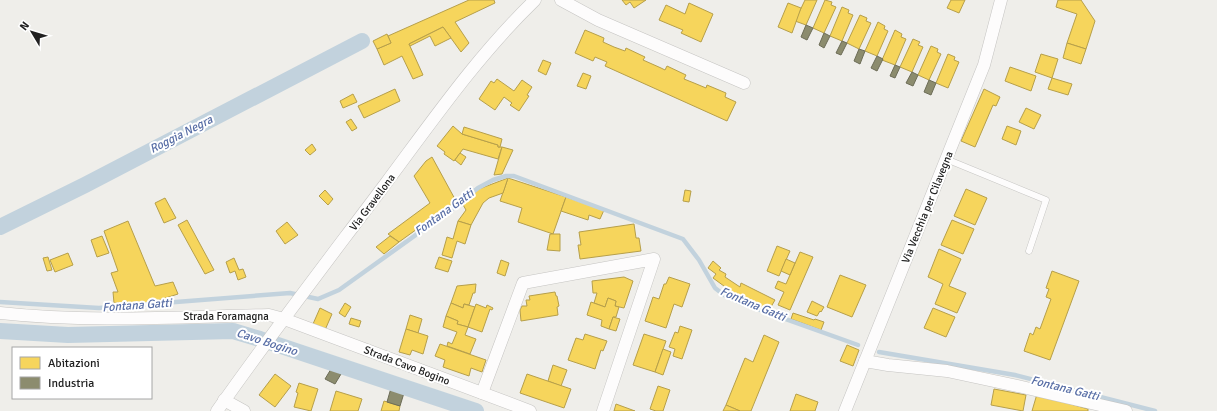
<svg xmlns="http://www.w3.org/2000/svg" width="1217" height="411" viewBox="0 0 1217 411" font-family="Signika,sans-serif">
<rect width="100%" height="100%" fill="#efeeea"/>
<!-- homes -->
<g fill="#f6d55c" stroke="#b69f4a">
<path d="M469,0H494L495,3L455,22L469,43L461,52L443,27L409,44L423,75L413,79L402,56L384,65L377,49L391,43L388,36Z"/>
<path d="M622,0H646L634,8L630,2L626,5Z"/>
<path d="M805,0H817L806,25L795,21Z"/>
<path d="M825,0L832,2L831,5L836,7L824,33L813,28Z"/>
<path d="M951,0H965L959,13L947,8Z"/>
<path d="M1058,0H1081L1095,21L1086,49L1067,43L1077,14L1056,7Z"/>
<path d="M689,3L713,14L701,42L681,33L683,30L659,20L666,5L685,14Z"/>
<path d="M788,3L801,8L792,33L778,27Z"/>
<path d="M842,7L849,10L848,13L853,15L842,41L830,36Z"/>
<path d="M860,15L867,18L866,21L871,23L859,49L847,43Z"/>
<path d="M878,22L885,26L884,29L888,31L877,56L865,51Z"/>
<path d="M443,27L451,38L435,46L430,36L410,46L409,44Z"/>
<path d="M585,30L604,38L603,42L614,47L625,51L626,48L645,57L643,60L661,68L665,70L667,66L686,75L684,79L694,83L706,88L707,85L726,93L725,97L736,102L727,121L605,66L607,62L595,57L593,61L575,53Z"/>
<path d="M895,30L902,34L901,37L906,39L895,65L882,60Z"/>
<path d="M387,34L391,43L377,49L373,41Z"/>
<path d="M913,39L920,42L918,45L923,47L912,72L900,67Z"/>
<path d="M1067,43L1086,49L1081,64L1063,58Z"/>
<path d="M931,46L938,49L937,52L941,54L929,80L918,75Z"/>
<path d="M948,54L955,57L954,60L959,62L948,88L936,83Z"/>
<path d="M1041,54L1058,59L1052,78L1035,72Z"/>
<path d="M543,60L551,63L546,75L538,71Z"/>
<path d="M1010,67L1036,76L1031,91L1005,81Z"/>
<path d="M583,73L591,76L586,89L577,86Z"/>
<path d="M1052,78L1072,84L1068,95L1048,89Z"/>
<path d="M497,79L514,91L522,80L532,87L527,95L529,96L519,111L510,105L512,103L504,97L495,110L479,99L491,81L494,83Z"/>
<path d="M395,89L400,101L364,118L358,106Z"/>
<path d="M984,89L1000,97L996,106L993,105L975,147L961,141Z"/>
<path d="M353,94L357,102L343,108L340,101Z"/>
<path d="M1026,108L1041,115L1034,129L1019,122Z"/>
<path d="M351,119L357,128L352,131L346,122Z"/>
<path d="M453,126L462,134L498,145V147H502L498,159L463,149L454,161L444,154L445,152L437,146Z"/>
<path d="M1007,126L1021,131L1016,145L1002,139Z"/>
<path d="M464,127L502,139L500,147H498V145L462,134Z"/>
<path d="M312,144L316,150L310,155L305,150Z"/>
<path d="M502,147L513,150L502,174L494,175Z"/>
<path d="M460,153L466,157L461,165L455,160Z"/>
<path d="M432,157L456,201L399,242L388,234L430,203L414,176L426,161Z"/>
<path d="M508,178L566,197L553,234L518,222L522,208L500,201Z"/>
<path d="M508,178L503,193L489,198L483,203L471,225L458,221L466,210L462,203L479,189Z"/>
<path d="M966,189L987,198L975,225L954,216Z"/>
<path d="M325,190L333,199L328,205L319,196Z"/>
<path d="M685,190L691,191L689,202L683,201Z"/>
<path d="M566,197L604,210L600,219L589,215L588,220L561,211Z"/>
<path d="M165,198L176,218L164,223L155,203Z"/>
<path d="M187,220L214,270L205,274L178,225Z"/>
<path d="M952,220L974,229L963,254L941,245Z"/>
<path d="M128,221L155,286L173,282L178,294L147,304L114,303L113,292H118L111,273L118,271L104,231Z"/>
<path d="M458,221L471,225L465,244L457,241L452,258L442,255L447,237L453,239Z"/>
<path d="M287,222L298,235L285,244L276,231Z"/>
<path d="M634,224L636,238H639L641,251L580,259L578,245H581L579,232Z"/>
<path d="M550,234H560V251L547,250Z"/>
<path d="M102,236L109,253L97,257L91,240Z"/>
<path d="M390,236L399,242L384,254L376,247Z"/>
<path d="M777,246L790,251L779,276L767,271Z"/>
<path d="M939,249L961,259L949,286L966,293L957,313L935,304L943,284L928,277Z"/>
<path d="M800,252L813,257L790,310L778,305L784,292L775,288L778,281L786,284Z"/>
<path d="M68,253L73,265L55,272L50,260Z"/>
<path d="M48,257L52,270L47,271L43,258Z"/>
<path d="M439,257L452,261L448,272L435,268Z"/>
<path d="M234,258L239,270L243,269L246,277L238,280L235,271L230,273L226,262Z"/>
<path d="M786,259L795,263L790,275L781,271Z"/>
<path d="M501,260L509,263L505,276L497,273Z"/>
<path d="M713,261L721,268L719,270L726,274L725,277L740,287L741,283L775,300L768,312L745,302L726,292L728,289L713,278L716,274L708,268Z"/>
<path d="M1052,271L1079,281L1050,360L1024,351L1030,333L1033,335L1036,327L1040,329L1051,299L1046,297L1049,289L1046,288Z"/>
<path d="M840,275L866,285L852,317L827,307Z"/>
<path d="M624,277L633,281L624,308L615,306L616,301L608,298L605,307L594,303L597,293H593L592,281Z"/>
<path d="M669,277L690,284L682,307L674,304L666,328L645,321L653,297L659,299L664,284H666Z"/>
<path d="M476,284L475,293H473L469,305L464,304L463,308L451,303L457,286Z"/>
<path d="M555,292L556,296H557L559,306L557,307L558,315L521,321L520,310L522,306H527L526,300H530L529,296Z"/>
<path d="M608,298L616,301L615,306L619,307L616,317H613L609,329L601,326L602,320L587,315L591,302L605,307Z"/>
<path d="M812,301L824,307L821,312L820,311L817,316L807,312Z"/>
<path d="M345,303L351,307L345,317L339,313Z"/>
<path d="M451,303L463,308L464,304L475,307L468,327L457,324L458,321L446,316Z"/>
<path d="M476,304L486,308L487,305L493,308L492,310L490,309L482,332L468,327Z"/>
<path d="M320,308L332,314L325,330L313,324Z"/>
<path d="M933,308L955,317L946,337L924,328Z"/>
<path d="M793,313L814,320L815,319L824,322L821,330L791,319Z"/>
<path d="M410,315L422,319L418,333L406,329Z"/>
<path d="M446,316L458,321L457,324L468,327L465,335L476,339L470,354L447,346L448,342L452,344L457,332L443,327Z"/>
<path d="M613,317L620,319L616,331L609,329Z"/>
<path d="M351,318L361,321L359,327L349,324Z"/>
<path d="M680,326L692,330L682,359L673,356L675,349L669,347L675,332L678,333Z"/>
<path d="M406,329L428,336L423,354L412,350L410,355L399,352Z"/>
<path d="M585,334L607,341L603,351L601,350L595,369L568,360L576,338L583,340Z"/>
<path d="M644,334L666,341L655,372L633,365Z"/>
<path d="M764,335L779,342L751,411H740L726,405L745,358L753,362Z"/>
<path d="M440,344L486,360L482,372L471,368L469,376L443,367L445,360L435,356Z"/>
<path d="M847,345L859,350L853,366L840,361Z"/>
<path d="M663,349L671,352L663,375L655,372Z"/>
<path d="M553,365L567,370L561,386L548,381Z"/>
<path d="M275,374L291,386L275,407L259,395Z"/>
<path d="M527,374L571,389L564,408L520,393Z"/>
<path d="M299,383L318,389L311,411L294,407L298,393L296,392Z"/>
<path d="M658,386L670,390L663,411H656L650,409Z"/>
<path d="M994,389L1026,395L1023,411L991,405Z"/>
<path d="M336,391L362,399L358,411H330Z"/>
<path d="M796,394L818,402L815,411H790Z"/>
<path d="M1037,394L1088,409V411H1032Z"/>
<path d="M384,401L400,406L399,411H381Z"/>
<path d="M616,404L635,411H614Z"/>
<path d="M726,405L740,411H723Z"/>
</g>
<!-- industry -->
<g fill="#8c8c6e" stroke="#6c6c57">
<path d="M806,25L813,28L807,40L801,37Z"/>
<path d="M824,33L830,36L824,48L819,45Z"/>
<path d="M842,41L847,43L841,55L836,53Z"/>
<path d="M859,49L865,51L860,64L854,61Z"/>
<path d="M877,56L883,59L877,71L871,68Z"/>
<path d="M895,65L900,67L895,78L890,76Z"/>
<path d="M912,72L918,75L913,86L906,83Z"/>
<path d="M929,80L936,83L931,95L924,92Z"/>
<path d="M331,369L341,374L335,384L325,379Z"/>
<path d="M391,388L404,393L400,406L387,402Z"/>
</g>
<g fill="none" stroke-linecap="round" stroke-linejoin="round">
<!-- stream -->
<g stroke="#c2d2dd" stroke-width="4.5">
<path d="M0,302L99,308L290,293L318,299L339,290L452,209L478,188L493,180L506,176H514L683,239L699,260L715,288L724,295L741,303L858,345"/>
<path d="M879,352L1015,375L1155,411"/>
</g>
<!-- canal -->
<g stroke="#c2d2dd" stroke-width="16">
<path d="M0,227L85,185L362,41"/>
<path d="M0,331L68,335L233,331L260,339L476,411"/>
</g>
<defs>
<path id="lane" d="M946,159L1046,200L1029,251"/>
<g id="street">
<path d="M561,0L598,20L744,83"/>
<path d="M0,313C89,323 179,317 269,315L284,319L530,411"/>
<path d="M865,361L888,365L947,371L1022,387L1126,411"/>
<path d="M482,393L523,283L654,259L603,411"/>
<path d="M224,400L244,411"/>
<path d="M217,411C271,334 329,259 386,183C433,120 478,55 535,0"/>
<path d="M845,411L984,65L1001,0"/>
</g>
</defs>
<!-- lane casing -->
<use href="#lane" stroke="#c5c4c2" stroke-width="7"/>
<!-- street casing -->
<use href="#street" stroke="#c5c4c2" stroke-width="13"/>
<!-- lane -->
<use href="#lane" stroke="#fdfcfc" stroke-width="6"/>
<!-- street -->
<use href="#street" stroke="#fdfcfc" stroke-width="12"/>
</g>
<g text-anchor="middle" stroke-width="4" stroke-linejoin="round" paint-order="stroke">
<!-- street labels -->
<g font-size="11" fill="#212121" stroke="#fff">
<text transform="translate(372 202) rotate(-53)" y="4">Via Gravellona</text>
<text transform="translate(927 207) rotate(-68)" y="4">Via Vecchia per Cilavegna</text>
<text x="226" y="320">Strada Foramagna</text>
<text transform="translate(407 365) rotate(21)" y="4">Strada Cavo Bogino</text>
</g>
<!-- water labels -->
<g font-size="12" font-style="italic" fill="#586ea6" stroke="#fff">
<text transform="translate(181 134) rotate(-27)" y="4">Roggia Negra</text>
<text transform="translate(444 212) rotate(-36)" y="4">Fontana Gatti</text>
<text transform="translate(753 304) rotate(23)" y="4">Fontana Gatti</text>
<text transform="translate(137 305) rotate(-4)" y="4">Fontana Gatti</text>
<text transform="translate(267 342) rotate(18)" y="4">Cavo Bogino</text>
<text transform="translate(1065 388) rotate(14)" y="4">Fontana Gatti</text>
</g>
</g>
<!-- legend -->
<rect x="12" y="347" width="140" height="52" fill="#ffffff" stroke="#a6a6a6"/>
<rect x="20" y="357" width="20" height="12" fill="#f6d55c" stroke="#a6a6a6"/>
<text x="48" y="367" font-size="12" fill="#212121">Abitazioni</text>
<rect x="20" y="377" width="20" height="12" fill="#8c8c6e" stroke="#a6a6a6"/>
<text x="48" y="387" font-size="12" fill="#212121">Industria</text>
<!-- north arrow -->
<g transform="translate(32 32) rotate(308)" stroke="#ffffff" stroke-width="3" paint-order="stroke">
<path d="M0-3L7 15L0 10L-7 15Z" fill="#212121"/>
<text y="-6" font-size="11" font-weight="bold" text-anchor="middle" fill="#212121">N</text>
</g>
</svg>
